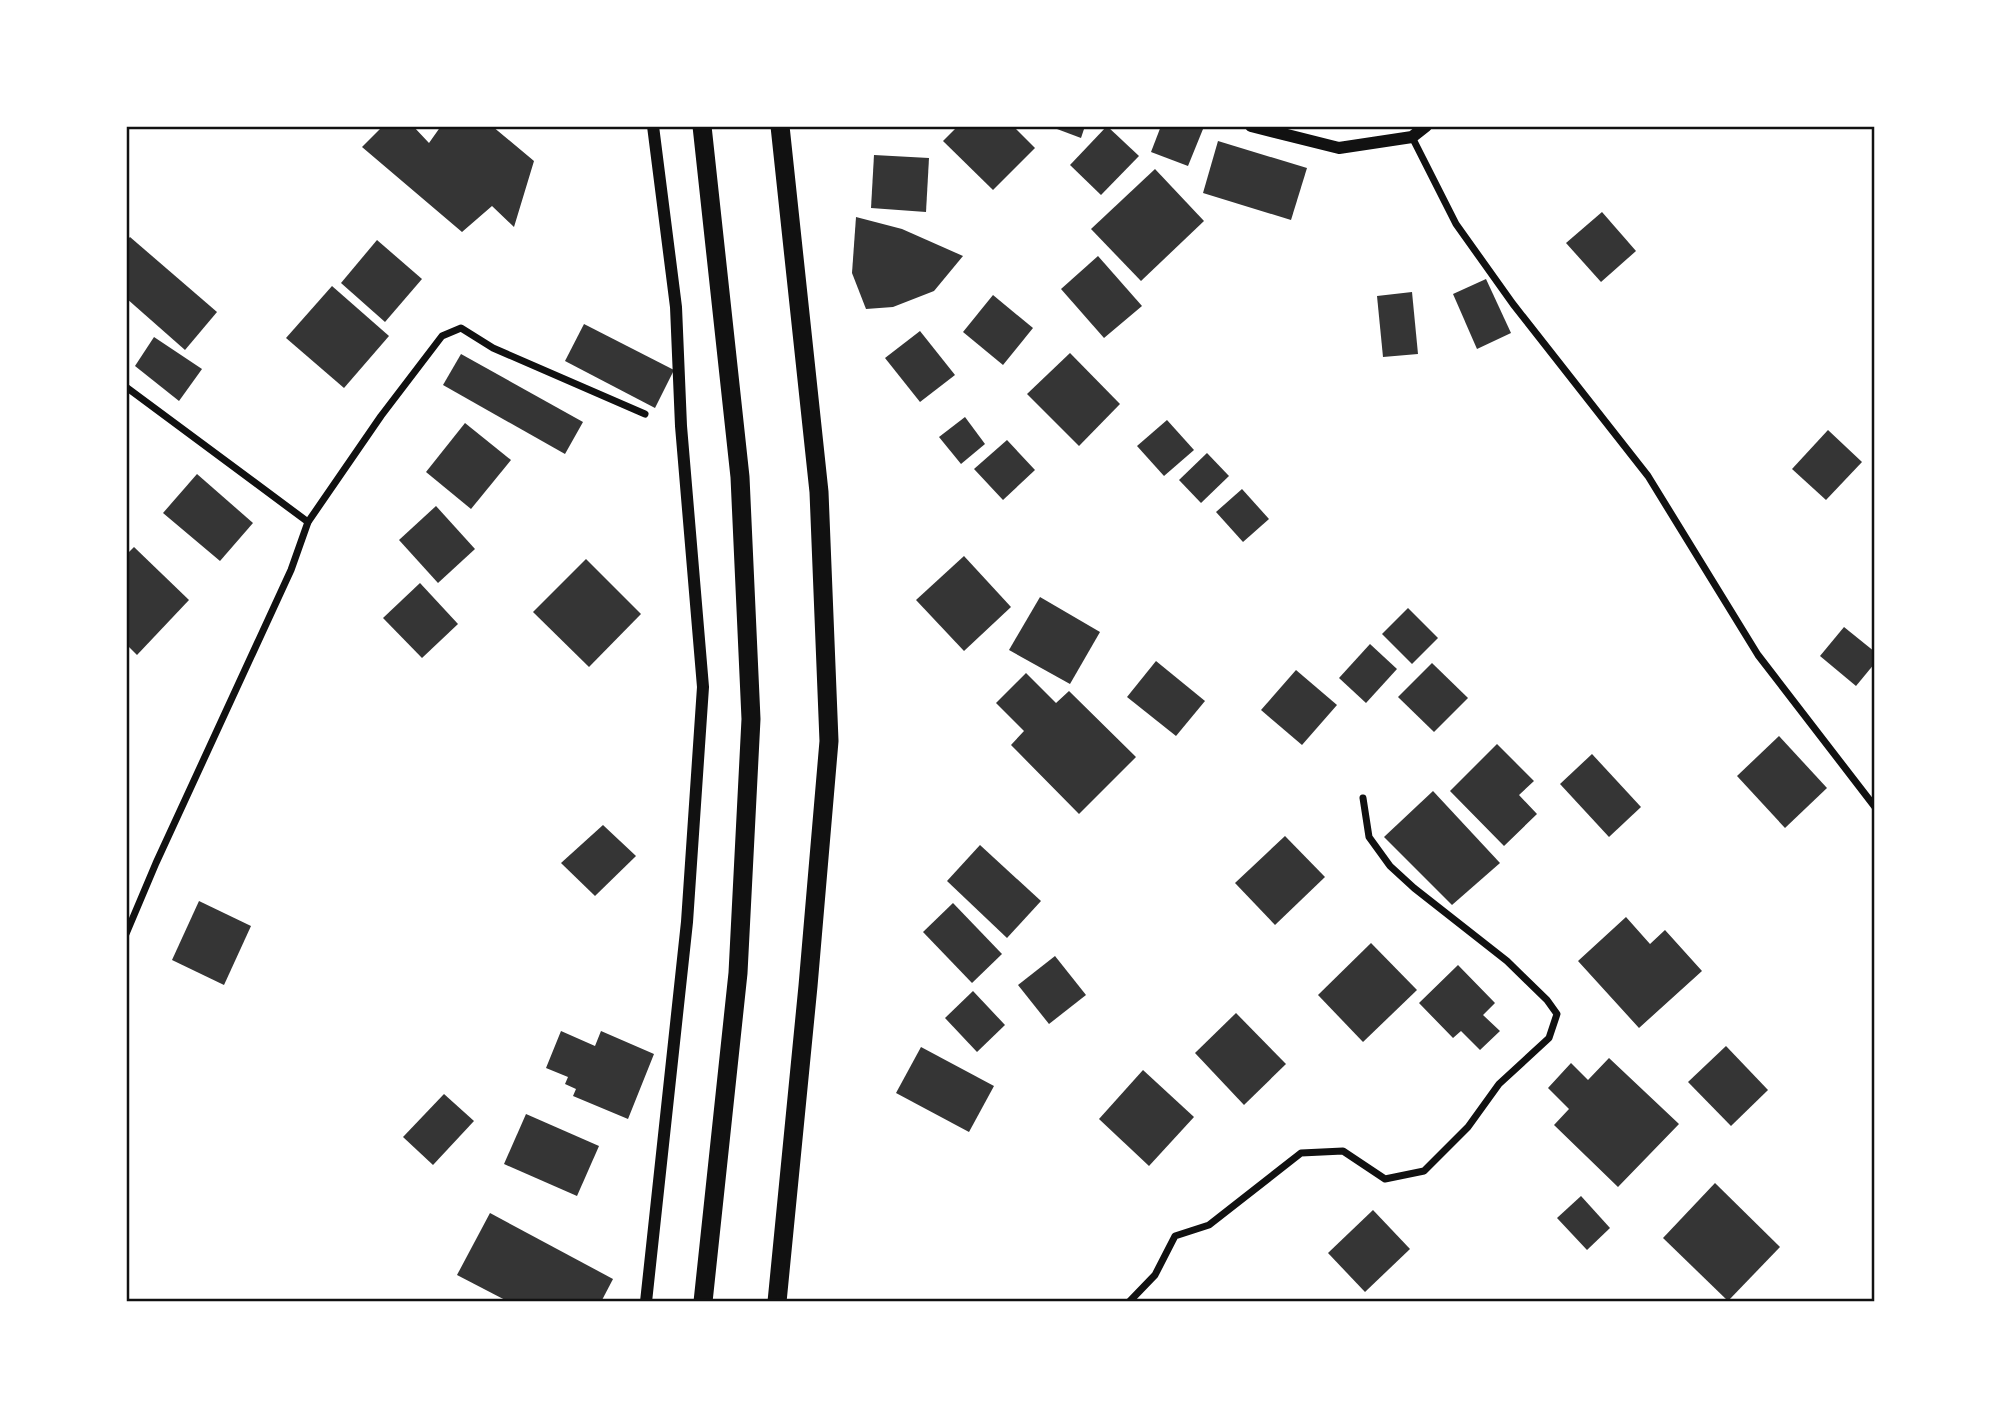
<svg xmlns="http://www.w3.org/2000/svg" width="2001" height="1428" viewBox="0 0 2001 1428" font-family="'Alegreya Sans',sans-serif">
<rect width="100%" height="100%" fill="#fff"/>
<!-- building -->
<g fill="#353535">
<path d="M383,126H413L429,143L441,126H492L534,161L514,227L492,206L462,232L362,147Z"/>
<path d="M958,126H1013L1035,148L993,190L943,141Z"/>
<path d="M1049,126H1085L1081,138Z"/>
<path d="M1107,126L1139,156L1101,195L1070,165Z"/>
<path d="M1161,126H1196L1203,129L1188,166L1151,152Z"/>
<path d="M1218,141L1307,168L1291,220L1203,193Z"/>
<path d="M874,155L929,158L926,212L871,208Z"/>
<path d="M1155,169L1204,221L1141,281L1091,229Z"/>
<path d="M1602,212L1636,251L1601,282L1566,243Z"/>
<path d="M856,217L902,229L963,256L934,291L893,307L866,309L852,273Z"/>
<path d="M130,237L217,312L185,350L126,298V241Z"/>
<path d="M377,240L422,279L385,322L341,283Z"/>
<path d="M1098,256L1142,306L1104,338L1061,289Z"/>
<path d="M1486,279L1511,333L1477,349L1453,294Z"/>
<path d="M332,286L389,336L344,388L286,338Z"/>
<path d="M1412,292L1418,354L1383,357L1377,296Z"/>
<path d="M993,295L1033,328L1003,365L963,332Z"/>
<path d="M584,324L674,370L655,408L565,361Z"/>
<path d="M920,331L955,375L920,402L885,358Z"/>
<path d="M154,337L202,369L179,401L135,366Z"/>
<path d="M1070,353L1120,404L1079,446L1027,394Z"/>
<path d="M461,354L583,422L565,454L443,385Z"/>
<path d="M965,417L985,444L961,464L939,437Z"/>
<path d="M1167,420L1194,450L1164,476L1137,446Z"/>
<path d="M465,423L511,460L471,509L426,472Z"/>
<path d="M1828,430L1862,462L1826,500L1792,469Z"/>
<path d="M1007,440L1035,470L1003,500L974,469Z"/>
<path d="M1207,453L1229,476L1201,503L1179,480Z"/>
<path d="M197,474L253,523L220,561L163,513Z"/>
<path d="M1242,489L1269,519L1243,542L1216,512Z"/>
<path d="M436,506L475,549L438,583L399,540Z"/>
<path d="M134,547L189,600L137,655L126,644V555Z"/>
<path d="M964,556L1011,607L964,651L916,600Z"/>
<path d="M586,559L641,614L589,667L533,612Z"/>
<path d="M420,583L458,624L422,658L383,618Z"/>
<path d="M1040,597L1100,632L1070,684L1009,650Z"/>
<path d="M1408,608L1438,638L1412,664L1382,634Z"/>
<path d="M1844,627L1875,652V663L1856,686L1820,656Z"/>
<path d="M1370,644L1397,669L1366,703L1339,678Z"/>
<path d="M1156,661L1205,701L1176,736L1127,697Z"/>
<path d="M1432,663L1468,698L1434,732L1398,697Z"/>
<path d="M1296,670L1337,705L1302,745L1261,710Z"/>
<path d="M1026,673L1056,703L1069,691L1136,757L1079,814L1011,745L1024,731L996,703Z"/>
<path d="M1779,736L1827,788L1785,828L1737,776Z"/>
<path d="M1497,744L1534,781L1519,795L1537,814L1504,846L1450,791Z"/>
<path d="M1592,754L1641,807L1609,837L1560,784Z"/>
<path d="M1433,791L1500,863L1452,905L1384,837Z"/>
<path d="M603,825L636,856L595,896L561,863Z"/>
<path d="M1285,836L1325,877L1275,925L1235,883Z"/>
<path d="M980,845L1041,901L1007,938L947,881Z"/>
<path d="M199,901L251,926L224,985L172,960Z"/>
<path d="M953,903L1002,954L972,983L923,932Z"/>
<path d="M1626,917L1650,944L1665,930L1702,971L1639,1028L1578,961Z"/>
<path d="M1371,943L1417,990L1363,1042L1318,995Z"/>
<path d="M1055,956L1086,995L1049,1024L1018,985Z"/>
<path d="M1458,965L1495,1003L1483,1015L1500,1031L1480,1050L1461,1031L1453,1038L1419,1003Z"/>
<path d="M973,991L1005,1025L977,1052L945,1018Z"/>
<path d="M1236,1013L1286,1064L1244,1105L1195,1053Z"/>
<path d="M561,1031L595,1046L601,1031L654,1054L628,1119L573,1096L576,1089L565,1084L568,1077L546,1068Z"/>
<path d="M1726,1046L1768,1090L1731,1126L1688,1082Z"/>
<path d="M921,1047L994,1086L969,1132L896,1093Z"/>
<path d="M1609,1058L1679,1124L1618,1187L1554,1125L1569,1109L1548,1088L1571,1063L1588,1080Z"/>
<path d="M1143,1070L1194,1117L1149,1166L1099,1119Z"/>
<path d="M444,1094L474,1121L433,1165L403,1137Z"/>
<path d="M526,1114L599,1146L577,1196L504,1164Z"/>
<path d="M1715,1183L1780,1247L1728,1301L1663,1238Z"/>
<path d="M1581,1196L1610,1228L1587,1250L1557,1218Z"/>
<path d="M1373,1210L1410,1249L1365,1292L1328,1253Z"/>
<path d="M490,1213L613,1279L601,1302H509L457,1275Z"/>
</g>
<g fill="none" stroke-linecap="round" stroke-linejoin="round">
<!-- minor -->
<g stroke="#111" stroke-width="7">
<path d="M1412,137L1456,224L1513,304L1648,476L1758,655L1875,807"/>
<path d="M126,387L308,522"/>
<path d="M126,934L156,863L291,570L308,522L381,416L442,336L461,328L493,348L645,414"/>
<path d="M1129,1302L1155,1275L1175,1236L1209,1225L1301,1153L1343,1151L1385,1179L1424,1171L1468,1127L1499,1084L1549,1038L1557,1014L1547,1000L1507,961L1414,888L1390,866L1369,837L1363,798"/>
</g>
<!-- tertiary -->
<g stroke="#111" stroke-width="12">
<path d="M1251,126L1339,148L1412,137L1426,126"/>
<path d="M646,1302L687,922L703,687L681,426L676,307L653,126"/>
</g>
<!-- trunk -->
<g stroke="#111" stroke-width="19">
<path d="M702,126L740,477L751,719L738,973L703,1302"/>
<path d="M777,1302L808,986L829,741L819,492L780,126"/>
</g>
</g>
<!-- border -->
<rect width="2001" height="1428" fill="none" stroke="#ffffff" stroke-width="256"/>
<rect x="128" y="128" width="1745" height="1172" fill="none" stroke="#111" stroke-width="2.5"/>
</svg>
